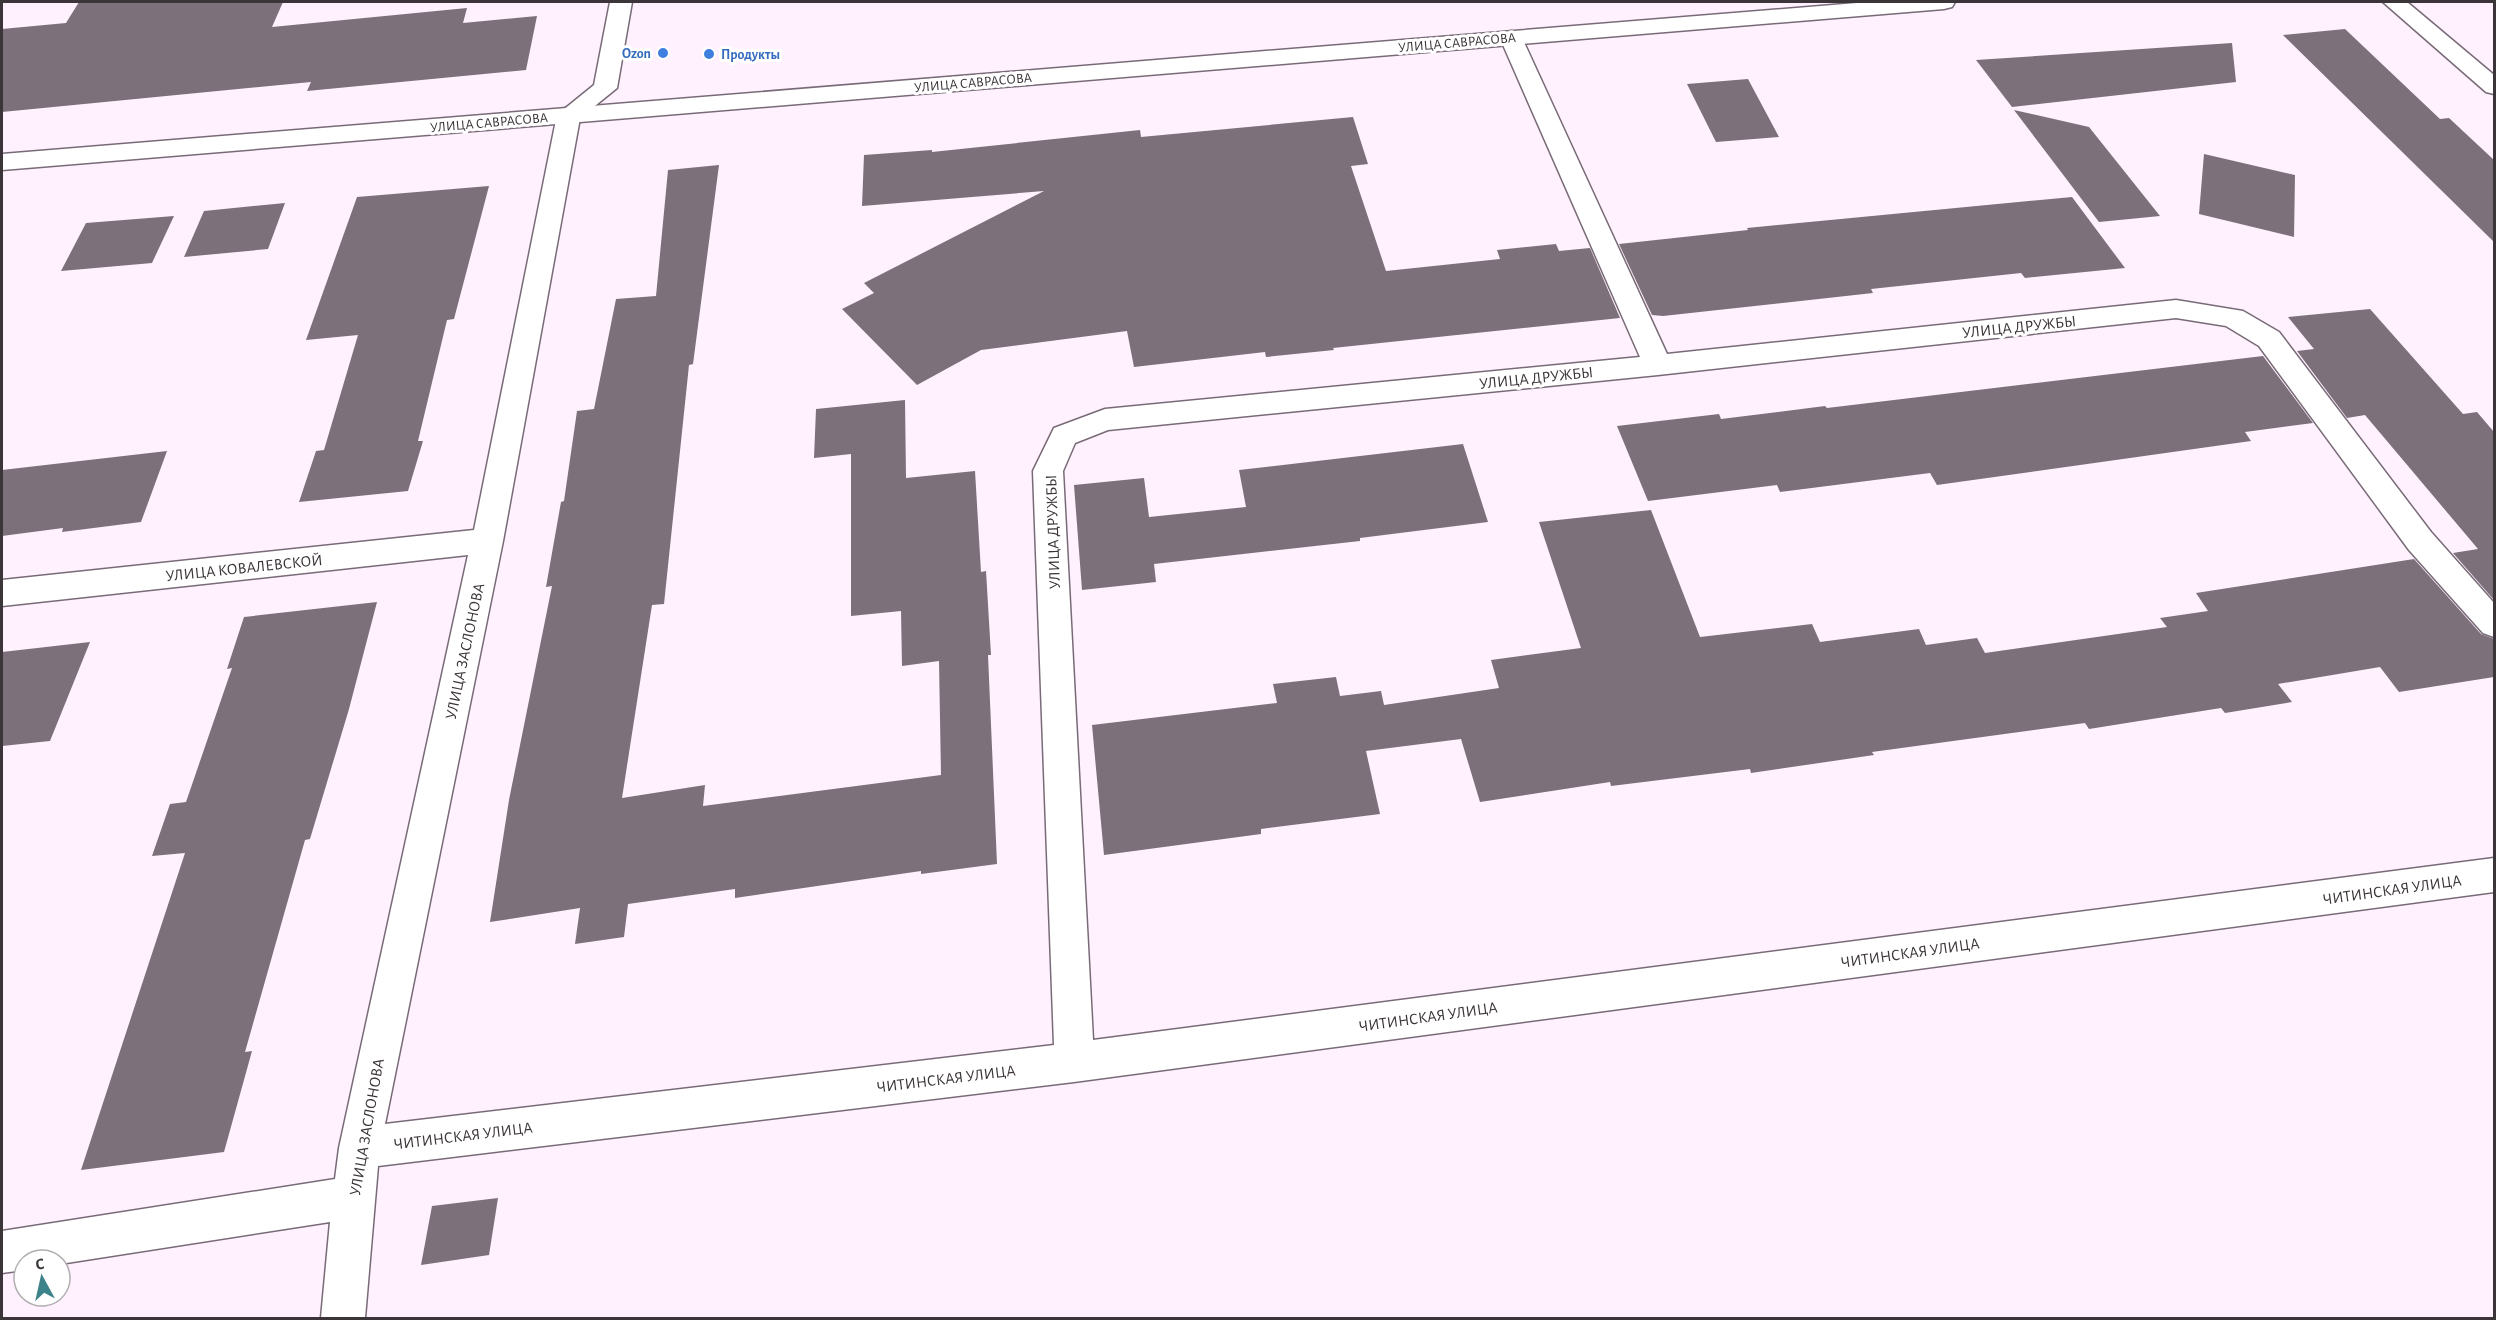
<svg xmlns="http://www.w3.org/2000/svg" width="2496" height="1320" viewBox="0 0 2496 1320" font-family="'Alegreya Sans',sans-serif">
<rect width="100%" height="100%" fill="#fff1fe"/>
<!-- building -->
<g fill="#7c707b">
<path d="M79,2H283L272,27L467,8L463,23L537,16L526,70L307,91L311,82L2,112V29L66,23Z"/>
<path d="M2345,29L2440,119L2449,118L2494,160V242L2283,35Z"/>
<path d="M2232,43L2236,82L2012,107L1976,60Z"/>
<path d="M1748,79L1779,137L1716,142L1687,84Z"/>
<path d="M2014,110L2089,127L2160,216L2099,222Z"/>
<path d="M1353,117L1368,164L1351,166L1386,271L1500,259L1497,250L1556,244L1559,251L1590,248L1620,318L1333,348L1334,350L1266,357L1265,352L1134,367L1127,331L981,350L917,385L842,309L874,293L864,283L1044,191L862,206L864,155L932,150V152L1140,130L1141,137Z"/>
<path d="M2204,154L2295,175L2294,237L2199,214Z"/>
<path d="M719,165L693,364L689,365L664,604L652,605L622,798L705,785L703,806L941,775L939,661L902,666L901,611L851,616V454L814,458L816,409L905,400L906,478L975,471L981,572L986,571L991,655H988L997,864L921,874V871L735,898V889L628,904L624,937L575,944L580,908L490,922L509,800L552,586L546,587L561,502L564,501L577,411L594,409L616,299L656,296L668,170Z"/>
<path d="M489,186L454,319L447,320L418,441H423L408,491L299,502L316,451L324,450L358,335L306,340L357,197Z"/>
<path d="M2072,197L2125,268L2025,278L2021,273L1871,289L1873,293L1663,316L1652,315L1619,244L1748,230L1747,228Z"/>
<path d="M285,203L268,249L184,257L204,211Z"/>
<path d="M174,216L152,263L61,271L86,223Z"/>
<path d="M2370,309L2463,414L2477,412L2494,432V600L2453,553L2478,549L2365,415L2347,418L2297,351L2314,349L2288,317Z"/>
<path d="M2263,356L2313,423L2245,432L2251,441L1937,485L1930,473L1780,492L1777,485L1648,501L1617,426L1719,414L1721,419L1825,406L1827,408Z"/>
<path d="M1463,444L1488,522L1360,538V541L1154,564L1156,582L1082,590L1074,485L1144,478L1149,517L1246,507L1239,470Z"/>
<path d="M167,451L141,522L62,532L63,528L2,536V470Z"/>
<path d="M1651,510L1700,637L1812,624L1820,642L1919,629L1926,645L1977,638L1985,653L2167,627L2160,618L2208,611L2196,593L2414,559L2481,634L2494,639V677L2399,692L2380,667L2278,684L2292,702L2225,713L2221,708L2089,729L2085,723L1872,752L1874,755L1751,773L1750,769L1611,786L1610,782L1480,802L1461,739L1366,751L1380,814L1261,829V834L1104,855L1092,725L1277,703L1273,684L1336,677L1340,696L1381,691L1384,705L1499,688L1491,660L1581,648L1539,522Z"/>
<path d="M377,602L349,709L310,839L305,840L245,1052L252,1051L224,1152L81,1170L185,853L152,856L170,804L186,802L232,668L227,669L244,617Z"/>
<path d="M90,642L50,741L2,746V652Z"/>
<path d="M498,1198L489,1255L421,1265L432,1206Z"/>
</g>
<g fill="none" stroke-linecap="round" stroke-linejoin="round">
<defs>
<g id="street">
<path d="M610,2H632L617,88L580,118L503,541L385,1124L1054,1045L1033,471L1054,428L1105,409L1640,357L1500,38L1503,33L1511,31L1519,33L1522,38L1667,354L2176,300L2243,311L2279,332L2431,532L2494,603V637L2483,633L2409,550L2259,346L2226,326L2176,318L1658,375L1108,430L1075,443L1063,471L1093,1040L2494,858V892L1074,1082L378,1166L365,1318H321L330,1222L60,1264V1260H24V1270L2,1273V1231L335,1179L339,1148L468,555L2,606V580L474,530L557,115L594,85Z"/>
<path d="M2383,2H2407L2494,75V94L2486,92Z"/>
</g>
<path id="secondary" d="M1869,2H1955L1952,7L1944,9L2,170V154Z"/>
</defs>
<!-- street casing -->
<use href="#street" stroke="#786b77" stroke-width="3"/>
<!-- secondary casing -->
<use href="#secondary" stroke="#786b77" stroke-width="3"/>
<!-- street -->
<use href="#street" fill="#fff" fill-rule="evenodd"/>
<!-- secondary -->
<use href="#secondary" fill="#fff" fill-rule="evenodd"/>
</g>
<!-- markers -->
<g fill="#3f7fe0" stroke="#fff" stroke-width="2">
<circle cx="663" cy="53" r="6"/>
<circle cx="709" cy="54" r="6"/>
</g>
<g text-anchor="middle" stroke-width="6" stroke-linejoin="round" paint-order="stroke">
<!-- far-street labels -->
<g font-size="14" fill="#3b353a" stroke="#fff">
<text transform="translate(1457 42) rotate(-5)" y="5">УЛИЦА САВРАСОВА</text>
<text transform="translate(973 82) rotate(-5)" y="5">УЛИЦА САВРАСОВА</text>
<text transform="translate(489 122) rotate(-5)" y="5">УЛИЦА САВРАСОВА</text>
</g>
<!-- far-shop labels -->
<g font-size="14" font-weight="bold" fill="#366cbe" stroke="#fff" text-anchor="end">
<text x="651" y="58">Ozon</text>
<text x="721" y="59" text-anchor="start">Продукты</text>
</g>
<!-- street labels -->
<g font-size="16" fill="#3b353a" stroke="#fff">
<text transform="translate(2019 326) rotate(-6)" y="6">УЛИЦА ДРУЖБЫ</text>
<text transform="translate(1536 377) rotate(-6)" y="6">УЛИЦА ДРУЖБЫ</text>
<text transform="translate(1052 532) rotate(-92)" y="6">УЛИЦА ДРУЖБЫ</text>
<text transform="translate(244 567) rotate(-6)" y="6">УЛИЦА КОВАЛЕВСКОЙ</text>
<text transform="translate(464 651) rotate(-78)" y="6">УЛИЦА ЗАСЛОНОВА</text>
<text transform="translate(2392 889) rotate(-8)" y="6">ЧИТИНСКАЯ УЛИЦА</text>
<text transform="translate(1910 952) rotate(-8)" y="6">ЧИТИНСКАЯ УЛИЦА</text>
<text transform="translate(1428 1016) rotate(-8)" y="6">ЧИТИНСКАЯ УЛИЦА</text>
<text transform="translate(946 1078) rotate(-7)" y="6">ЧИТИНСКАЯ УЛИЦА</text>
<text transform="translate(366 1127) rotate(-80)" y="6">УЛИЦА ЗАСЛОНОВА</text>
<text transform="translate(463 1135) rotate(-7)" y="6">ЧИТИНСКАЯ УЛИЦА</text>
</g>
</g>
<!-- border -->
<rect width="2496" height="1320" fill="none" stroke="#3b353a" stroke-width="6"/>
<!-- north arrow -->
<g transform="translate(42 1278) rotate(352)"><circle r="28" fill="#ffffff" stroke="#b1aeb0" stroke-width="1.5"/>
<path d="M0-4.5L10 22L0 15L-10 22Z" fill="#3c8489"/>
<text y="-9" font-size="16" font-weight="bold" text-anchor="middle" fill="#3b353a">С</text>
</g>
</svg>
